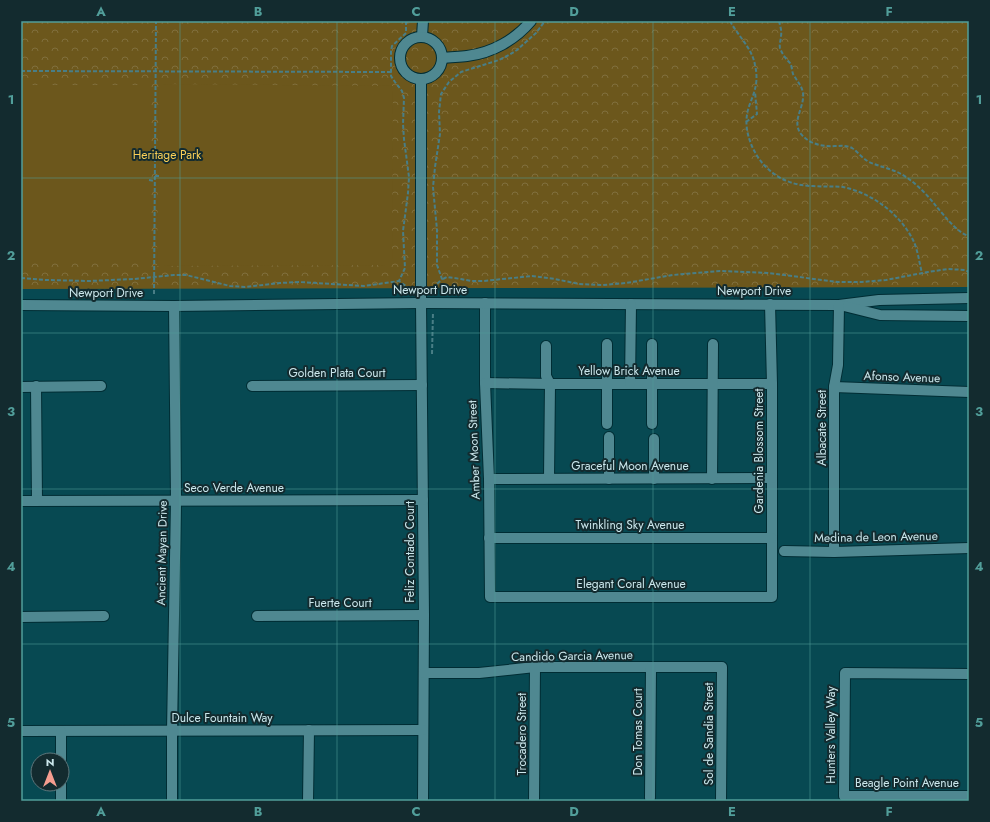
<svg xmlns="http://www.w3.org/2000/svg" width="990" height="822" viewBox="0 0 990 822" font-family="Jost,sans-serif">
<defs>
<pattern id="park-crowns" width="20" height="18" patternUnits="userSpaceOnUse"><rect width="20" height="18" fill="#6c571c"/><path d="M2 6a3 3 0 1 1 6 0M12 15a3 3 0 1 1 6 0" fill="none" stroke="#806f3d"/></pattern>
</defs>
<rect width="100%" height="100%" fill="#074952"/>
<!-- park -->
<path fill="url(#park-crowns)" d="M21,21H969V287L21,289Z"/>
<!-- garden -->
<g fill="#6c571c">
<path d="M159,84L393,86L392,265L157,266Z"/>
<rect x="21" y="85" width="128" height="178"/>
</g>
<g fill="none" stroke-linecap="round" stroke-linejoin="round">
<defs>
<g id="minor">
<path d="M422,36L423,21"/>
<circle cx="421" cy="58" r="21"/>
<path d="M443,58C451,57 459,57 467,56C492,53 515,40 531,21"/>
<path d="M421,79V303L424,615L423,801"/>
<path d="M485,303V383L489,479L490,597H772V384L770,304"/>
<path d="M21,305L174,306L421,303L839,305L879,300L969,298"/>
<path d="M844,306L880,315L969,316"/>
<path d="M546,346V376L550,384L549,478"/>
<path d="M485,383L550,384H772"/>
<path d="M630,384L631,304"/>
<path d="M36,386L37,501"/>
<path d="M252,386L422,385"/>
<path d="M21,387L101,386"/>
<path d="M834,387L969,392"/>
<path d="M607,424V344"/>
<path d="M652,424V344"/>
<path d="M489,479L772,478"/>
<path d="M609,479V437"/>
<path d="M654,479V439"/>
<path d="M712,479L713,344"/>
<path d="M21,501L423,500"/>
<path d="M489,538H772"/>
<path d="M784,551L834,552L969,548"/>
<path d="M834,552V387L838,365L839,305"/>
<path d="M257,616L424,615"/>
<path d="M21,617L104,616"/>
<path d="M424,673H479L535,667H722L721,801"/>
<path d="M969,674L845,673L844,796H969"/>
<path d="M21,731L423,730"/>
<path d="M61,760V731"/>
<path d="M650,798L651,667"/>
<path d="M61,801V784"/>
<path d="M172,801V731L176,501L174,306"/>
<path d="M308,801L309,730"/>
<path d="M534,801L535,667"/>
</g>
</defs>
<!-- minor casing -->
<use href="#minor" stroke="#002d34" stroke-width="12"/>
<!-- path -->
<g stroke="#497e86" stroke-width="2" stroke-dasharray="4 2" stroke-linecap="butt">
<path d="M406,21V33L392,46L391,51V76L395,82L402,91L404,98L403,124L404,139L409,177L408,193L403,231L405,268L399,281L410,289"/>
<path d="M730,21C738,36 752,48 755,65C757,73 757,82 755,89C753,98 748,106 747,115C744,132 753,153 764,165C777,179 794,186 813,186C823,187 833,186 843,187C872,193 900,214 913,240C918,250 919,262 922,273"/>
<path d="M779,21C780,25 782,31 781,36C781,40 779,44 780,48C782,54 786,59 790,63C792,66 792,71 793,74C797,81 802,86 803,93C805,107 791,121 801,134C809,144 823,147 835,146C841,146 846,145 852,148C858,152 862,158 869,162C878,166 888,168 897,172C912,179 926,193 936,206C944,215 957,233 969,236"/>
<path d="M21,71L391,72"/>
<path d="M746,122L757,114L755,92"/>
<path d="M155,176H161"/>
<path d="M149,180L155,181"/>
<path d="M21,278L46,280L90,281L134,279L174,275H186L230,286L245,287L280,283L299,282L364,286L399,281"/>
<path d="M443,279L447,277L461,279L471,281H484L532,276L555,279L579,284L603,285L626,283L673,275L720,271L768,273L838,282H862L886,280L928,272L948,269L965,270L969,272"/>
<path d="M154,294L156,21"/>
<path d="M433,294V288L442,279L437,265V230L433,187L435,167L440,134L439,112L441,94L449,82L461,72L499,60L509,55L517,50L536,33L545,21"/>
<path d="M432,354L433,312"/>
</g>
<!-- minor -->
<use href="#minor" stroke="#4f8891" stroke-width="10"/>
</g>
<!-- grid -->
<path fill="none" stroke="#519e9a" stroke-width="1" stroke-opacity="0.55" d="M180,21V801M337,21V801M495,21V801M653,21V801M810,21V801M21,178H969M21,333H969M21,489H969M21,644H969"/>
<g text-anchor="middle" stroke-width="4" stroke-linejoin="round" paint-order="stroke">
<!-- park labels -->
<g font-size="12" fill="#f9cf57" stroke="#132b2f">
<text x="167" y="159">Heritage Park</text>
</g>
<!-- street labels -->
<g font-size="12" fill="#cbe7ec" stroke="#132b2f">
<text x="430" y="294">Newport Drive</text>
<text x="754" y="295">Newport Drive</text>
<text x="106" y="297">Newport Drive</text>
<text x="629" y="375">Yellow Brick Avenue</text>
<text x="337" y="377">Golden Plata Court</text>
<text transform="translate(902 377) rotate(2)" y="4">Afonso Avenue</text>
<text transform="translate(822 428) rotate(-90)" y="4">Albacate Street</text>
<text transform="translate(474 450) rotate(-92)" y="4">Amber Moon Street</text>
<text transform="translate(759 451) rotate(-90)" y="4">Gardenia Blossom Street</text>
<text x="630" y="470">Graceful Moon Avenue</text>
<text x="234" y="492">Seco Verde Avenue</text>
<text x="630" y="529">Twinkling Sky Avenue</text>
<text transform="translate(876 537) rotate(-1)" y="4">Medina de Leon Avenue</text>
<text transform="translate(410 552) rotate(-90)" y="4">Feliz Contado Court</text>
<text transform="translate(162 553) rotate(-89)" y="4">Ancient Mayan Drive</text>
<text x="631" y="588">Elegant Coral Avenue</text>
<text x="340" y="607">Fuerte Court</text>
<text transform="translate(572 656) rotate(-1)" y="4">Candido Garcia Avenue</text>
<text x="222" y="722">Dulce Fountain Way</text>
<text transform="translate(638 732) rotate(-90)" y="4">Don Tomas Court</text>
<text transform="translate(522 734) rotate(-90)" y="4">Trocadero Street</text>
<text transform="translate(709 734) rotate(-90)" y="4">Sol de Sandia Street</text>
<text transform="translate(831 735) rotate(-90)" y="4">Hunters Valley Way</text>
<text x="907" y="787">Beagle Point Avenue</text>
</g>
</g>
<!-- border -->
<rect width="990" height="822" fill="none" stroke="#132b2f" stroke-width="44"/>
<!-- north arrow -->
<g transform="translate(50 772)"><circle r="19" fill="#132b2f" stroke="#5d767b"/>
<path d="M0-3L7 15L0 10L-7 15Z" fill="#f59d8f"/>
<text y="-6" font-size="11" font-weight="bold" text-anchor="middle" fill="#cbe7ec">N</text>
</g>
<rect x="22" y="22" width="946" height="778" fill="none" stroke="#519e9a" stroke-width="1.5"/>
<g font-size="13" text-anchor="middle" font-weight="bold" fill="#519e9a">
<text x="101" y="16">A</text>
<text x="258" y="16">B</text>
<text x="416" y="16">C</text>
<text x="574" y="16">D</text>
<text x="732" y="16">E</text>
<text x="889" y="16">F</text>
<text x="11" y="104">1</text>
<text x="979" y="104">1</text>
<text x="11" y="260">2</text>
<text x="979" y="260">2</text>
<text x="11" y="416">3</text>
<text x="979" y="416">3</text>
<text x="11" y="571">4</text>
<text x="979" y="571">4</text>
<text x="11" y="727">5</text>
<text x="979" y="727">5</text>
<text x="101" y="816">A</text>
<text x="258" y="816">B</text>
<text x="416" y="816">C</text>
<text x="574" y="816">D</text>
<text x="732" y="816">E</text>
<text x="889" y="816">F</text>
</g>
</svg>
